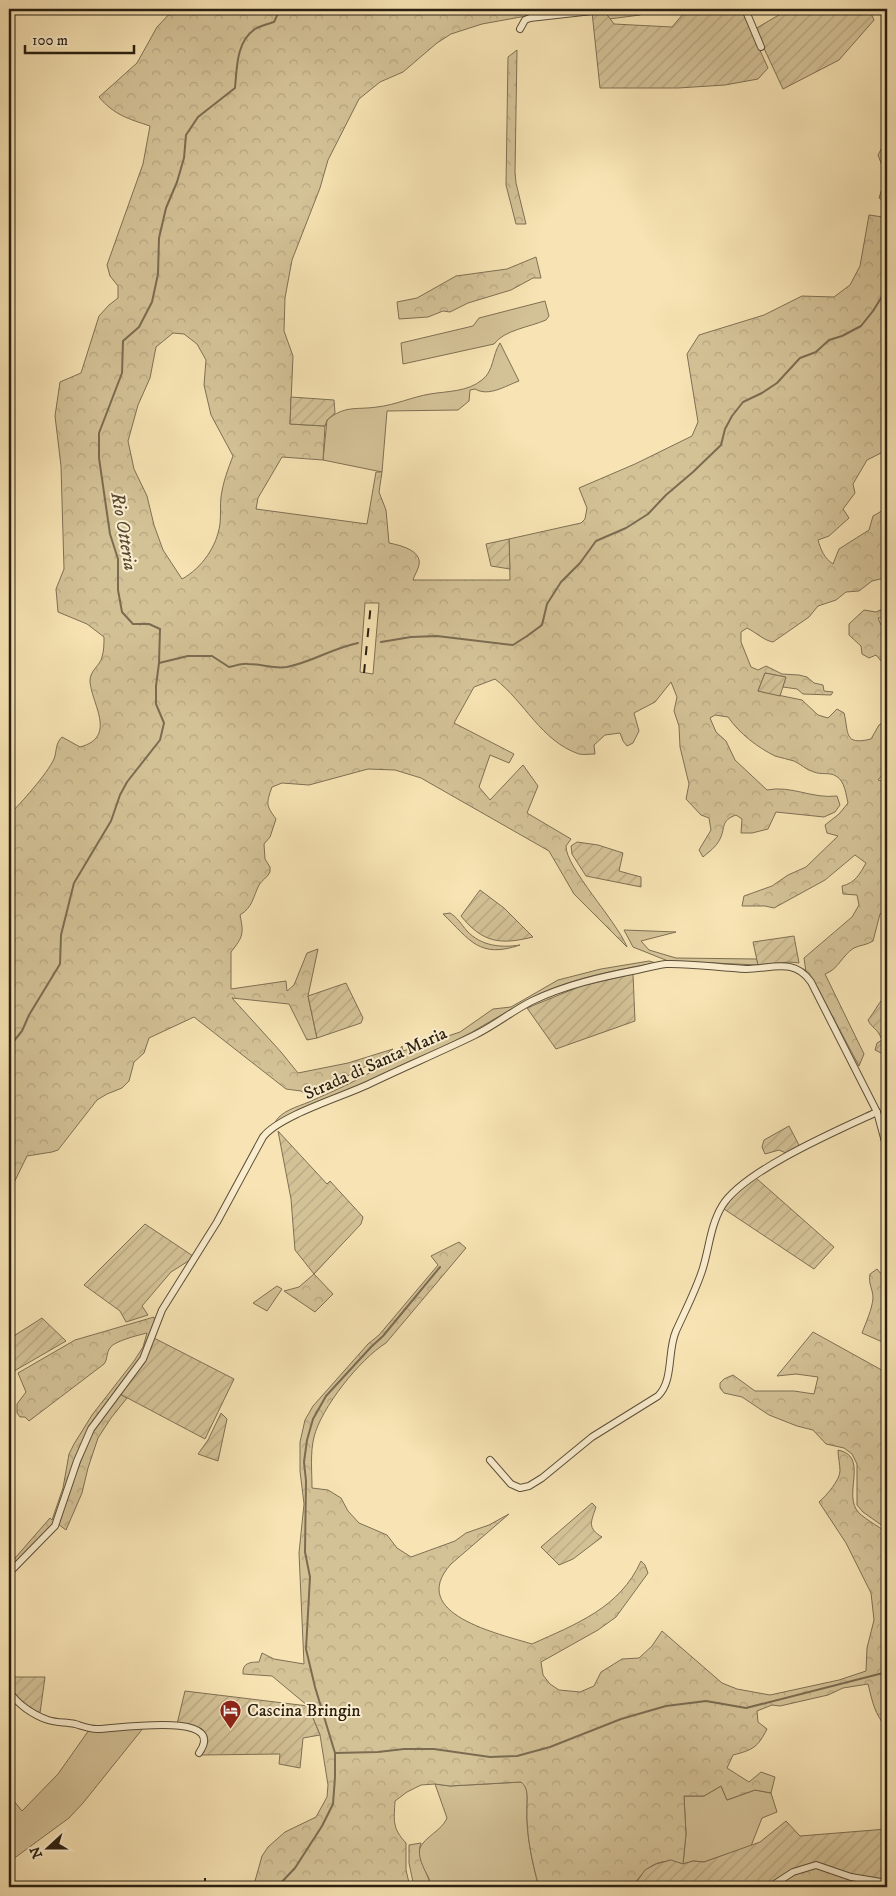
<svg xmlns="http://www.w3.org/2000/svg" width="896" height="1896" viewBox="0 0 896 1896" font-family="'IM FELL DW Pica',serif">
<defs>
<pattern id="forest-crowns" width="20" height="18" patternUnits="userSpaceOnUse" patternTransform="scale(1.25)"><rect width="20" height="18" fill="#d4c297"/><path d="M2 6a3 3 0 1 1 6 0M12 15a3 3 0 1 1 6 0" fill="none" stroke="#b6a681"/></pattern>
<pattern id="garden-furrows" width="10" height="10" patternUnits="userSpaceOnUse" patternTransform="scale(1.25)"><rect width="10" height="10" fill="#d4c297"/><path d="M-1 1l2-2M0 10L10 0M9 11l2-2" fill="none" stroke="#b6a681"/></pattern>
</defs>
<rect width="100%" height="100%" fill="#f7e3b3"/>
<filter id="stains"><feTurbulence type="fractalNoise" baseFrequency=".004" numOctaves="4"/><feColorMatrix values="0 0 0 0 .2 0 0 0 0 .09 0 0 0 0 .02 0 0 0 .5 -.17"/></filter>
<radialGradient id="worn" r=".72"><stop offset=".6" stop-color="#630" stop-opacity="0"/><stop offset="1" stop-color="#630" stop-opacity=".3"/></radialGradient>
<!-- grass -->
<g fill="#d4c297" stroke="#7e7054">
<path d="M619,9H653L640,15L609,19L605,12Z"/>
<path d="M545,301L549,316L546,320C530,327 504,330 494,344L403,364L401,343L473,326L479,318Z"/>
<path d="M500,343L519,381C505,386 489,397 475,389L470,390L469,401L458,410L387,411L382,472L323,460L327,420C345,405 356,410 377,407C395,405 412,397 430,394C448,391 467,392 482,380C494,371 492,355 500,343Z"/>
<path d="M450,913C457,917 461,924 467,931C481,946 501,948 520,945C479,959 470,940 443,914Z"/>
<path d="M624,930L676,932L641,941L649,950L676,958L757,959L758,965L668,961L633,947Z"/>
<path d="M649,961L656,963C611,971 566,979 526,1001C501,1014 478,1030 453,1042C394,1071 334,1097 274,1124C280,1111 297,1107 309,1102C333,1091 390,1068 402,1046L403,1051L460,1032L493,1009L511,1007L558,980L601,969Z"/>
<path d="M277,1286L282,1289L267,1311L253,1303Z"/>
<path d="M144,1727L83,1803L69,1818L9,1862V1795L22,1811L58,1774L89,1730Z"/>
<path d="M522,1782C529,1788 527,1799 527,1808C526,1834 532,1862 539,1887H431C429,1874 424,1872 420,1862C412,1840 440,1835 447,1818L435,1784L450,1786Z"/>
<path d="M721,1786L727,1800L755,1790L771,1793L777,1812L762,1818L751,1846L704,1862L693,1861L683,1864L686,1834L684,1796H704Z"/>
</g>
<!-- forest -->
<g fill="url(#forest-crowns)" stroke="#7e7054" fill-rule="evenodd">
<path d="M174,9H565L482,24L451,34L437,43L403,72L380,82L359,99L328,160L320,188L292,260L285,298L284,331L293,356L290,424L325,426L323,460L282,457L258,498L256,509L367,524L376,472H382L379,492L386,510L389,543C399,545 422,550 419,565C418,570 414,576 413,580H510L509,539L581,523L585,519L587,508L579,488L635,464L692,436L698,422L687,354L699,335L764,315L802,296L834,297L850,285L860,266L869,215L883,217L885,202L879,198L886,176L878,155L887,138V450L867,460L853,484L855,493L843,509L849,518L829,536L818,540C821,550 824,558 833,564L839,549L869,530L873,516L887,508V574L884,578L872,581L859,591L846,592L836,600L818,606L809,617L773,642C763,640 757,633 747,628L741,632V642L751,667L758,670L766,666L782,674L799,675L807,677L814,683L823,685L824,691L833,692L831,695L803,694L797,689L783,687L785,677L765,673L758,691L802,700L818,715L828,718L837,709L844,713C849,732 843,746 871,739L879,725L887,720V769L878,780L887,782V909L880,914L873,941C867,945 860,945 854,948C842,955 839,969 825,974L864,1054L859,1066L818,989L806,972L804,958L852,917L859,905L857,895L843,894L842,886C855,883 860,874 866,863L855,855L825,880L774,908L765,906H742L744,896L772,886L788,875L806,867L838,836L827,833L825,825L839,814L848,803C846,795 845,781 836,776C830,772 821,775 814,772C806,770 801,764 794,761C788,759 781,758 775,756C757,747 740,734 728,717L715,715L710,718L716,732L726,741L735,760L767,790C791,785 812,799 837,796L840,805L835,812L824,817L776,812L768,829L752,833H741L742,819L736,815C720,821 726,827 720,839C716,847 710,851 703,857L699,850L711,830L709,818L701,815L686,799L689,784L680,747L679,726L674,711L677,697L671,682L655,702L634,713L639,731L633,743L627,746L623,741L620,733L605,735L594,745L595,754C590,754 584,755 579,754C541,741 525,702 495,679L474,687L454,723L514,754L509,763L490,755L479,787L490,800L523,765L538,786L527,813L571,839L566,846C566,868 616,920 627,947L574,894L549,851L421,778L395,770L368,769L309,785L282,783L272,787C266,804 266,805 276,819L270,837L264,844L265,859L270,867V872C267,878 262,880 259,885C253,897 253,907 240,915C244,934 243,937 231,952V989L286,981L287,991L294,985L307,953L318,949L308,996L317,1038L307,1040L289,1004L232,998L281,1052L298,1073L348,1063L393,1049L378,1060L309,1096L301,1091L286,1089L194,1017L149,1038L144,1053L134,1062L129,1081L122,1088L107,1094L97,1100L58,1150L52,1152L27,1156L9,1193V815C21,803 47,774 54,759C57,751 55,744 62,737L80,747C118,737 91,703 90,681C90,670 100,666 102,657C104,651 104,643 104,637L87,624L58,612L56,589L64,569L61,466L55,416L60,382L81,373L99,316L109,305L118,298V286L110,276L107,265L143,164L150,126C129,119 114,115 99,97L137,63L157,27ZM173,333L184,334L197,344L206,360L204,385L211,415L233,456C228,469 223,482 221,497C220,505 221,515 220,524C217,546 202,568 182,579L163,550L154,525L147,496L134,469L128,441L138,405L150,378L156,347ZM365,603H379L373,674L360,672Z"/>
<path d="M517,50L515,172L516,183L526,224H516L506,185L508,57Z"/>
<path d="M536,257L541,278H533L511,290L468,303L450,312L443,311L428,317L399,319L397,302L417,298L456,276L507,269Z"/>
<path d="M887,607V618H878L881,625L887,627V668L876,655L869,658L862,654L861,646L849,635V624L864,610L876,612Z"/>
<path d="M459,1242L466,1248L386,1343C360,1359 321,1408 314,1437C310,1453 312,1472 312,1488L328,1490L341,1498L348,1511L359,1523L387,1535L397,1548L411,1557L455,1541L466,1533L489,1525L509,1514L451,1564C406,1614 500,1634 532,1644C576,1624 620,1608 641,1561L645,1565L648,1573L616,1617L598,1630L541,1662L543,1675L550,1684L559,1690L580,1692L594,1686L601,1672L622,1659L639,1658L652,1646L662,1631L722,1683L737,1689L770,1695L839,1680L866,1671L867,1648L874,1620L871,1593L846,1543L819,1502C826,1496 840,1480 840,1471C840,1464 838,1457 838,1450C868,1456 845,1490 856,1509C860,1517 879,1526 887,1533V1729C874,1712 873,1704 868,1684L843,1688L828,1695L780,1706L772,1705L757,1711L758,1722L767,1729C758,1747 753,1750 733,1755L727,1768L749,1782L761,1772L775,1777L771,1793L755,1790L727,1800L721,1786L704,1796H684L686,1834L683,1864C658,1856 646,1867 632,1887H539C532,1862 526,1834 527,1808C527,1799 529,1788 521,1782L450,1786L435,1784L421,1785L407,1792L395,1801C394,1821 392,1828 406,1843V1870L410,1887H250L255,1881L262,1856L268,1847L285,1832L316,1817L327,1797L328,1785L320,1735L308,1706L272,1676L243,1674C242,1663 250,1662 259,1662L262,1653L274,1659L304,1664L299,1553L304,1504L300,1471V1442L305,1420L313,1406L368,1344L379,1335L438,1265L431,1256Z"/>
<path d="M877,1269L887,1281V1344L862,1333C866,1322 872,1310 873,1298C873,1289 868,1284 870,1274Z"/>
<path d="M314,1274L333,1294L315,1312L284,1291L299,1287Z"/>
<path d="M154,1317L155,1324L144,1354L99,1413L52,1525L9,1569V1565L50,1518L52,1520L63,1488L69,1454L74,1444L92,1415L134,1361L143,1347L147,1333C139,1335 114,1341 110,1348C106,1353 108,1359 104,1364L29,1421L25,1417H20L17,1413V1404L26,1392L18,1373L75,1340Z"/>
<path d="M813,1332L887,1373V1529L863,1512L857,1505V1464L852,1454L844,1448L826,1444L813,1430L797,1426L769,1415L742,1397L724,1393L720,1388V1383L724,1379L733,1375L755,1391H794L814,1394L818,1377L796,1374L777,1376Z"/>
<path d="M120,1394L127,1398L111,1418L98,1438L88,1468L82,1493L66,1530L58,1524L76,1473L93,1431Z"/>
<path d="M421,1843C415,1860 428,1871 431,1887H414L409,1863V1845Z"/>
<path d="M815,1868L847,1879L887,1886V1887H775L795,1874Z"/>
</g>
<!-- garden -->
<g fill="url(#garden-furrows)" stroke="#7e7054">
<path d="M696,9H741L768,68L758,79L725,85L678,88H600L592,12H605L614,24L672,27L683,14Z"/>
<path d="M789,9H869L874,20L839,60L783,89L755,29Z"/>
<path d="M291,397L334,400L335,413L327,420L325,426L290,424Z"/>
<path d="M509,539L510,569L491,566L486,544Z"/>
<path d="M765,673L786,677L780,696L758,691Z"/>
<path d="M577,842L598,845L623,853L619,871L641,877V887L586,876L572,854L571,846Z"/>
<path d="M480,890L504,908L533,937C500,945 483,943 461,916Z"/>
<path d="M794,936L799,963L790,962L758,965L753,942Z"/>
<path d="M633,974L635,1021L556,1049L527,1008L581,986Z"/>
<path d="M346,983L363,1018L361,1023L317,1038L308,996Z"/>
<path d="M887,995V1056L875,1050L877,1043L882,1040C877,1027 872,1029 868,1020C874,1013 881,998 887,995Z"/>
<path d="M789,1126L800,1147L788,1154L779,1150L765,1154L762,1147L764,1140Z"/>
<path d="M278,1131L327,1184L330,1181L363,1217L361,1224L314,1274L295,1250L291,1199Z"/>
<path d="M756,1178L834,1247L814,1269L724,1209L735,1194Z"/>
<path d="M145,1224L193,1256L190,1260L171,1272L142,1306L148,1315L126,1322L120,1311L84,1285Z"/>
<path d="M42,1318L66,1341L9,1374V1339Z"/>
<path d="M154,1338L234,1379L205,1439L120,1394Z"/>
<path d="M221,1413L227,1419L218,1461L198,1454L208,1440Z"/>
<path d="M592,1503L596,1507C591,1522 587,1528 602,1537L573,1559L559,1565L541,1547Z"/>
<path d="M9,1677H45L40,1713C25,1705 9,1697 9,1677Z"/>
<path d="M185,1691L308,1706L320,1735L303,1738L300,1768L279,1764L280,1754L201,1755L205,1744L204,1735L177,1724Z"/>
<path d="M786,1821L800,1836L887,1829V1881L852,1875L829,1866L789,1872L766,1887H633L645,1870L656,1864L671,1860L683,1864L693,1861L704,1862L760,1842Z"/>
</g>
<g fill="none" stroke-linecap="round" stroke-linejoin="round">
<!-- stream -->
<g stroke="#7b6c51" stroke-width="2">
<path d="M381,642L411,637L437,636L513,645L527,636L542,625L547,604L561,582L580,563L596,541L626,528L648,514L666,495L693,472L721,445L725,429L732,416L743,402L762,393L777,383L800,358L816,352L829,340L842,336L861,326L873,311L886,290L887,281"/>
<path d="M159,663L188,656H212L229,667C235,666 242,663 248,664C262,664 273,669 287,667C312,662 333,648 358,643"/>
<path d="M9,1047L22,1031L29,1015L60,964L61,935L74,883L111,821L120,795L127,782L160,740L164,723L156,704V686L159,663L160,629L149,624H133L122,612L118,590V559L110,534L99,458V433L122,373L123,341L139,327L152,302L158,274L159,238L166,208L177,182L184,158L186,135L198,117L235,88C237,68 236,42 255,29C260,26 268,24 274,22L280,9"/>
<path d="M335,1753L378,1752L404,1749H434L490,1757L517,1756L550,1747L621,1719L666,1706L706,1701L746,1708L887,1672"/>
<path d="M277,1887L295,1868L322,1826L333,1804L335,1777V1753L315,1687L306,1649L310,1577L305,1552L306,1481L304,1462L307,1440L313,1419L326,1396L371,1347L383,1336L440,1267"/>
</g>
<defs>
<g id="street">
<path d="M745,9L761,47"/>
<path d="M520,29L525,20L530,18L610,9"/>
<path d="M490,1460L511,1484L520,1488L529,1486L542,1478L592,1437L658,1396C674,1380 667,1351 676,1331C685,1311 695,1292 702,1271C709,1250 710,1226 722,1206C743,1171 838,1130 877,1112"/>
<path d="M9,1573L55,1526L77,1461L91,1429L143,1359L162,1310L217,1222L263,1137C279,1116 341,1097 367,1085C402,1068 438,1053 473,1036C494,1026 512,1011 532,1001C565,985 601,977 637,970C646,968 657,965 666,964C690,963 721,968 746,969C771,969 794,957 811,982L877,1112L887,1149"/>
<path d="M9,1691C17,1704 33,1715 48,1720C57,1723 66,1722 75,1724C82,1726 89,1729 97,1729C110,1730 230,1709 199,1753"/>
<path d="M770,1887L793,1872L816,1865L851,1877L887,1883"/>
</g>
</defs>
<!-- street casing -->
<use href="#street" stroke="#5c5039" stroke-width="8"/>
<!-- street -->
<use href="#street" stroke="#faedce" stroke-width="6"/>
<!-- rail -->
<g stroke="#291f10" stroke-width="2" stroke-dasharray="9 9" stroke-linecap="butt">
<path d="M364,673L371,603"/>
<path d="M205,1887V1877"/>
</g>
</g>
<!-- icons -->
<defs>
<symbol id="hotel-pin" viewBox="-11 -11 22 30"><path d="M0 17L-7.5 6A9.5 9.5 0 1 1 7.5 6Z" fill="#8f2418" stroke="#faedce"/><path d="M-6-4.5h1.5V1H6V5H4.5V3h-9V5H-6ZM-4 0a1.8 1.8 0 1 1 3.6 0ZM.5 0V-2.5h3Q6-2.5 6 0Z" fill="#fff"/></symbol>
</defs>
<g fill-rule="evenodd">
<use href="#hotel-pin" x="218" y="1698" width="25" height="34"/>
</g>
<g text-anchor="middle" stroke-width="4" stroke-linejoin="round" paint-order="stroke">
<!-- street labels -->
<g font-size="18" fill="#291f10" stroke="#faedce">
<text transform="translate(375 1063) rotate(-24)" y="6">Strada di Santa Maria</text>
</g>
<!-- poi labels -->
<g font-size="18" fill="#291f10" stroke="#faedce" text-anchor="start">
<text x="247" y="1716">Cascina Bringin</text>
</g>
<!-- water labels -->
<g font-size="19" font-style="italic" fill="#594c36" stroke="#faedce">
<text transform="translate(125 531) rotate(80)" y="7">Rio Otteria</text>
</g>
</g>
<!-- margin -->
<rect width="896" height="1896" fill="none" stroke="#f7e3b3" stroke-width="30"/>
<rect x="10" y="10" width="876" height="1876" fill="none" stroke="#291f10" stroke-width="2.5"/>
<rect x="15" y="15" width="866" height="1866" fill="none" stroke="#291f10"/>
<!-- north arrow -->
<g transform="translate(48 1848) rotate(249)" stroke="#faedce" stroke-width="4" paint-order="stroke">
<path d="M0-4L9 19L0 12L-9 19Z" fill="#291f10"/>
<text y="-8" font-size="14" font-weight="bold" text-anchor="middle" fill="#291f10">N</text>
</g>
<!-- scale -->
<path d="M25 45v8h109v-8" fill="none" stroke="#291f10" stroke-width="2.5"/>
<text x="32" y="45" font-size="15" fill="#291f10" stroke="#faedce" stroke-width="4" paint-order="stroke">100 m</text>
<rect width="100%" height="100%" filter="url(#stains)"/>
<rect width="100%" height="100%" fill="url(#worn)"/>
</svg>
